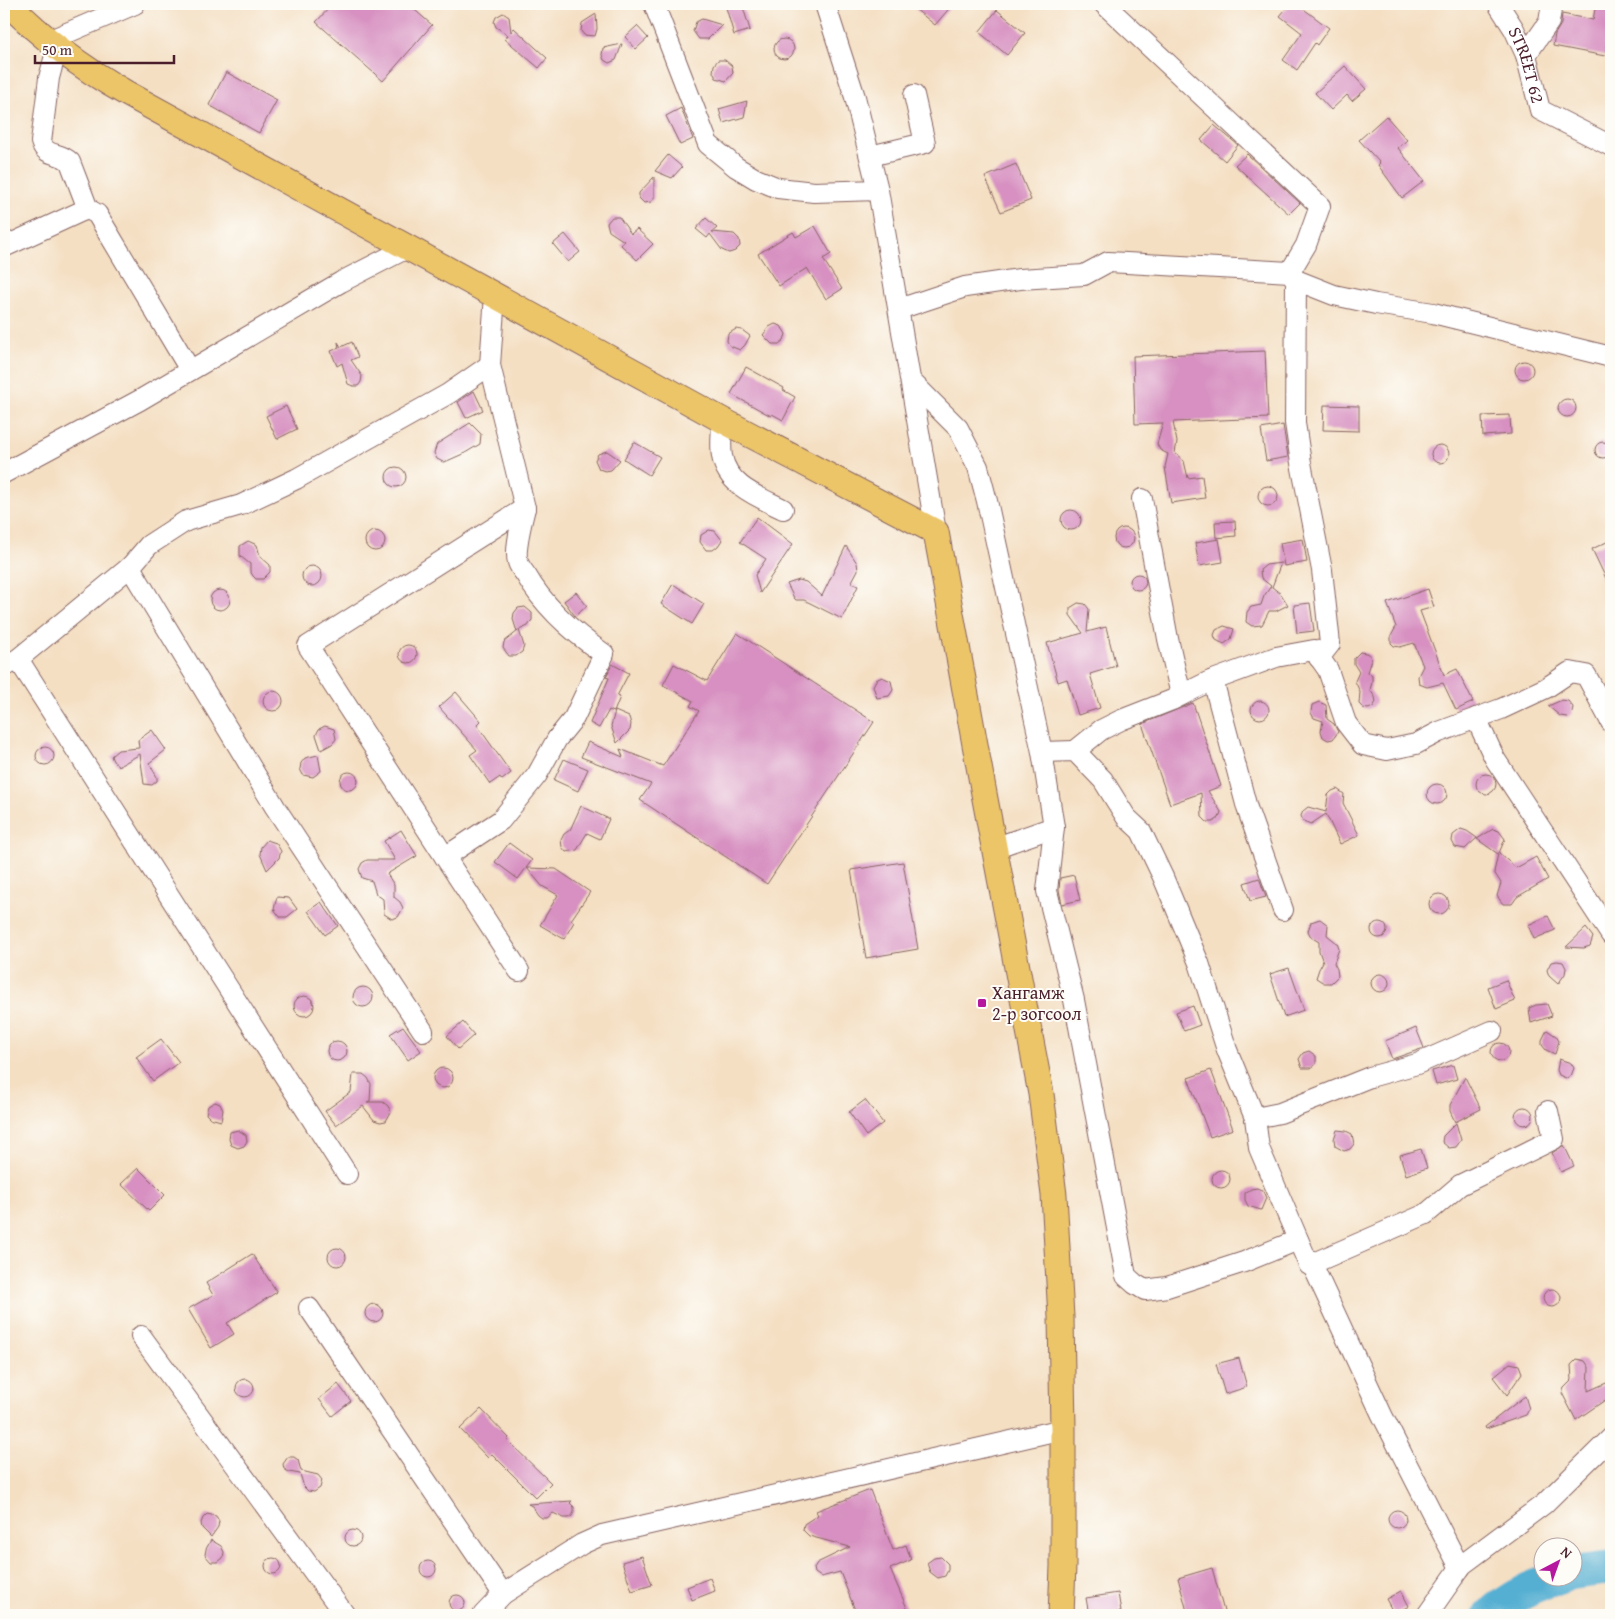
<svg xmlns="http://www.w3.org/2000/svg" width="1615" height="1619" viewBox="0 0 1615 1619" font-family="'Gentium Book Plus',serif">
<rect width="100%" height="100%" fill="#fdfcf7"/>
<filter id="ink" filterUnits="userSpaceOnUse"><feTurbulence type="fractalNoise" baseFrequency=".02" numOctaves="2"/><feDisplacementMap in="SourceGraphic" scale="10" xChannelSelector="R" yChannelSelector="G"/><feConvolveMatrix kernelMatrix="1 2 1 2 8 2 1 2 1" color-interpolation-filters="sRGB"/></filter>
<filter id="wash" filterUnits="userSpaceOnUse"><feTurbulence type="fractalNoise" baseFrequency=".0096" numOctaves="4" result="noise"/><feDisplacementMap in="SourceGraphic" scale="20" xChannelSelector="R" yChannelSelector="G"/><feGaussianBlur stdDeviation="1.12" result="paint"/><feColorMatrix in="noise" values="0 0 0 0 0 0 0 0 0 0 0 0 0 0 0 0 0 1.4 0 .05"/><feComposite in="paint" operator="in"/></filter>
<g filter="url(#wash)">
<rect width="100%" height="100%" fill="#f4dfc3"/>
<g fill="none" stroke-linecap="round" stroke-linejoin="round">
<!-- river -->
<g stroke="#54afd2" stroke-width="34">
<path d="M1572,1573L1611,1568"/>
<path d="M1490,1615C1512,1596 1535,1585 1563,1576"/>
</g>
</g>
<g id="blocks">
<!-- building -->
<g fill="#d790c1">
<path d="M333,4H408L432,25L383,81L316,22Z"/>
<path d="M725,4H742L750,30L734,35Z"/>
<path d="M909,4H953L935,25Z"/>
<path d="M1290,4H1297L1329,28L1317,45L1315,43L1297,70L1283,60L1302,33L1280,16Z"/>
<path d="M1596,4H1611V24L1605,56L1553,46L1555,34L1561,24L1562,14L1593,20Z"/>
<path d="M997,10L1025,33L1007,55L979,32Z"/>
<path d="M503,13L509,17L511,32L514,28L547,58L539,68L505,39L508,35L496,27L494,22L496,17Z"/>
<path d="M596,14L597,29L595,36L584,35L581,31L582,23Z"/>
<path d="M702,19L722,25L708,39H699L693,31L696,22Z"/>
<path d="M637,26L648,38L636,49L625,37Z"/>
<circle cx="784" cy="49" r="10"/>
<path d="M622,44L616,60L609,63L604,60L602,55L603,48Z"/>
<path d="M718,60H725L732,66L733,73L726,81L716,78L713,72L714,65Z"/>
<path d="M1345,66L1366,89L1352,101L1347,95L1331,110L1315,93Z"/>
<path d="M226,72L277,100L259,133L209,105Z"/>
<path d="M747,101L744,117L723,123L719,109Z"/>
<path d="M681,108L693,139L680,145L666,116Z"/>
<path d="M1386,116L1407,140L1398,148L1424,181L1402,198L1378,165L1380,163L1359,140Z"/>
<path d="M1214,125L1238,145L1225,161L1201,140Z"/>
<path d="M1247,154L1300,203L1289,214L1235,165Z"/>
<path d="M668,155L682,167L672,178L655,171Z"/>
<path d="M1016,164L1031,200L1001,212L985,177Z"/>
<path d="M654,177V198L651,202L644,203L639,198V193Z"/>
<path d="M612,217H619L631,234L637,229L653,244L637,260L621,245L624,241L609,231L607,223Z"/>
<path d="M706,218L717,228L712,232L734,234L739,239L740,246L735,251L729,253L722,250L710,234L707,238L696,229Z"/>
<path d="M815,226L831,254L823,259L842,289L826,299L807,268L779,286L758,254L793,232L796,237Z"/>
<path d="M565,234L580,252L568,262L553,244Z"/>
<path d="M775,324L781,326L786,334L784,340L779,344H772L763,335L769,327Z"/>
<path d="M736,329L742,330L750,336L745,345L740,350L730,346L727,341L728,334Z"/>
<path d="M338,342L341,347L352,342L358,357L351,360L362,376L361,382L358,386H353L348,384L342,363L337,366L331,351L339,348Z"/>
<path d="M1265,351L1268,418L1173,422L1177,442L1175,453L1184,461L1188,478L1202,476L1205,498L1171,503L1165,467L1168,454L1160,450L1157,444L1163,423L1135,424L1133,356Z"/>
<circle cx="1524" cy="370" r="9"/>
<path d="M746,367L784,388L783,390L795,397L783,420L772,414L771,416L731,394Z"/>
<path d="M474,391L483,410L466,418L458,402Z"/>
<circle cx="1567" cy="408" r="9"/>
<path d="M1324,405L1359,406V431L1323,430Z"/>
<path d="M286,406L297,429L277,439L266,416Z"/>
<path d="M1510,415L1511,434L1483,436L1482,416Z"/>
<path d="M470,423L481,434L480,444L465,453L447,461L443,462L437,459L434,453L437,444Z"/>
<path d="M1283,425L1288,457L1266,461L1261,429Z"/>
<circle cx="1603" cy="450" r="8"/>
<path d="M634,442L660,457L649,475L624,459Z"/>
<circle cx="1440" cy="454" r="9"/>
<path d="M607,451L620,460L611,470L605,471L599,469L595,460L598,454Z"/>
<circle cx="396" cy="477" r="10"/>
<circle cx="1268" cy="496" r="10"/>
<circle cx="1071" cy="520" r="10"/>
<path d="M757,517L793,544L760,593L755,575L766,559L740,542Z"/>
<path d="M1235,521L1236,536L1216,538L1215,522Z"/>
<circle cx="1124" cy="538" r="10"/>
<path d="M709,530L715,531L722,540L718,546L713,550H706L700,542L701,535Z"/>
<circle cx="375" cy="541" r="10"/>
<path d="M1219,539L1223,562L1199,566L1195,543Z"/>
<path d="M1303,539L1307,562L1284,566L1280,543Z"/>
<path d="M1611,540V589L1592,549Z"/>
<path d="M248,541L257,545L260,556L270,565V572L263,579H256L253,576L250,571V564L240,556V546Z"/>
<path d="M846,546L857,563L858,570L851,583L858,586L842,619L804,600H796L794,598L787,584L799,580L806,582L822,596Z"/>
<path d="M1281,563L1272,587L1281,594L1288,605L1276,611H1269L1262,625L1252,626L1246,622L1247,612L1251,607L1261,605L1264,596L1271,586L1261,578L1260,570L1266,565Z"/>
<circle cx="312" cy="576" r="10"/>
<circle cx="1138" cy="582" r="8"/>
<path d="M673,584L704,604L692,624L661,604Z"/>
<path d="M1428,589L1434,607L1420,611L1444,675L1457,669L1473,702L1456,710L1443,683L1427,687L1419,684L1418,676L1423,666L1414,643L1400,647L1394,646L1391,643V636L1396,627L1387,603Z"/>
<circle cx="220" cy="600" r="10"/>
<path d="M576,592L587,606L575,616L564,601Z"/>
<path d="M1078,603L1085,604L1089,609L1087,632L1106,627L1116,666L1090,674L1100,708L1078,715L1067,679L1058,682L1047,643L1083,633L1070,615V608Z"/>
<path d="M1310,603L1314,631L1297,633L1294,605Z"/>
<path d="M525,607L532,613V620L528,626L519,630L524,646L522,652L516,656H509L503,648L504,642L518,631L517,632L513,619L514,613L518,608Z"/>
<path d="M1224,626L1234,629L1231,639L1224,644L1216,640L1214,635L1216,630Z"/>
<path d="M737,633L874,722L767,884L640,800L651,784L581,757L588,742L623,757L620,749L663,766L699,711L690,706L693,701L663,685L674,664L707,681Z"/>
<circle cx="408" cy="654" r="9"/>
<path d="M1360,652L1366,653L1370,655L1371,660L1367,672L1372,676V682L1370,690L1375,697L1376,702L1373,707L1368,709L1363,708L1359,704L1360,692L1355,681L1359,672L1354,664V658Z"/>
<path d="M612,664L629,673L617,696L620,697L614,712L609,710L599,728L590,723L609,678L606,677Z"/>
<path d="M882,677L891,681L893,690L889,696L877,698L873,686L876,680Z"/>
<circle cx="273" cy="701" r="10"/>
<path d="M456,692L481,721L477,725L511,773L502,780L500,777L490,784L470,755L477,750L439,707Z"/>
<path d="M1562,700L1568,701L1573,707L1572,713L1568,717L1560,716L1548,706Z"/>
<circle cx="1260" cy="710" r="9"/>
<path d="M1319,702L1326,705L1327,719L1334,724L1338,732L1333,739L1328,740L1323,737L1321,731L1323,721L1314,718L1311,713L1312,705Z"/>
<path d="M1193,703L1221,786L1208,791L1221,812L1219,818L1213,822H1207L1202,817L1201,793L1170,804L1142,724Z"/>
<path d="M615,711L629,717L631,724L630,730L617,743L611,726Z"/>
<path d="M325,726L334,729L336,739L332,744L321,750L316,735L319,729Z"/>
<path d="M152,730L166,750L149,763L157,777V781L152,785L144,784L140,754L119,766L113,761L111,756L118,750L139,748L138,740Z"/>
<circle cx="45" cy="756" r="9"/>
<path d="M318,755L321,771L313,777L303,775L300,769L301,763L305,758Z"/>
<path d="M564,759L588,769L578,791L554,780Z"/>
<circle cx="349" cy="781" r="9"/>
<circle cx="1486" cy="784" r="10"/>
<circle cx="1437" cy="794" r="10"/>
<path d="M1337,789L1344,794L1343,803L1359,835L1340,844L1326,814L1311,824L1303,821L1301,816L1303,811L1308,807L1326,812L1328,795L1332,791Z"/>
<path d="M581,806L609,819L600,839L587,833L577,850L566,852L562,847L561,840L564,834L570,830Z"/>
<path d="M1461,829L1467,831L1477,838L1465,849L1455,847L1452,841L1453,835Z"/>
<path d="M1493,829L1499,831L1505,839L1499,853L1516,868L1536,857L1548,879L1517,897L1512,904H1503L1497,896L1501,883L1494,872L1498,854L1477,839Z"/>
<path d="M401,830L417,856L387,874L394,885V897L400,902L403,908L398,917L392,919L384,914L383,899L376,894L372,881L362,878L359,869L362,863L367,860H395L384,841Z"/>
<path d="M267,840L276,843L281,851L279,858L267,870L260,854L261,847Z"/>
<path d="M509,843L532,860L518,879L495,862Z"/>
<path d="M903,862L918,949L866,958L851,870Z"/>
<path d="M527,868L556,869L590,892L571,920L574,922L564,939L540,925L558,895L542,886Z"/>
<path d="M1074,875L1080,900L1062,904L1059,890L1060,878Z"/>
<path d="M1259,878L1266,897L1250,901L1244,883Z"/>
<circle cx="1439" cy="904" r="10"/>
<path d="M277,897L289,898L297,909L287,917H280L274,909Z"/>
<path d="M321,902L338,926L325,935L308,911Z"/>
<path d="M1548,916L1555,930L1534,939L1528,925Z"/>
<path d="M1320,919L1328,925L1327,935L1337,943L1339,949L1334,963L1337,969L1338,976L1331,983H1324L1316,978L1319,969L1323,962L1319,951V942L1311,937L1308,931L1311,922Z"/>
<circle cx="1379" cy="930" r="8"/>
<path d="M1586,928L1593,937L1590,946L1584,948L1566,947Z"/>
<path d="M1557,961L1563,962L1566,968L1565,974L1558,984L1549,976L1547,970L1551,962Z"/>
<path d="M1289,968L1304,1010L1284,1017L1270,974Z"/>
<circle cx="1380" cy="983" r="9"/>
<path d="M1506,980L1515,1001L1496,1009L1488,987Z"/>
<circle cx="363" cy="997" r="10"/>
<circle cx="304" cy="1006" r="10"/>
<path d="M1547,1004L1552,1016L1531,1023L1529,1008L1536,1005Z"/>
<path d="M1193,1006L1200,1025L1184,1031L1176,1012Z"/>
<path d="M463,1022L474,1035L458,1049L447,1036Z"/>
<path d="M403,1026L421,1051L408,1060L390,1034Z"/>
<path d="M1416,1028L1424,1048L1392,1059L1385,1041Z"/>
<path d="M1547,1030L1556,1036L1559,1041L1555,1054L1546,1050L1542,1045V1040Z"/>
<path d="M161,1039L179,1062L153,1081L136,1057Z"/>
<circle cx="337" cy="1051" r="10"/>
<circle cx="1500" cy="1052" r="9"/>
<path d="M1309,1051L1316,1056V1064L1311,1068H1302L1299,1059L1303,1053Z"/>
<path d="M1559,1059L1571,1063L1574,1068L1571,1076L1566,1078L1559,1075L1557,1070Z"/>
<path d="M1453,1065L1457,1079L1436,1085L1432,1071Z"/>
<circle cx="443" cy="1078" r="10"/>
<path d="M1211,1070L1233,1129L1210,1137L1188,1078Z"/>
<path d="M353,1074H363L368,1078L371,1084L370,1101L367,1102H383L388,1106L391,1112L386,1121L380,1122L374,1120L363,1106L336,1125L325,1111L351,1092Z"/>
<path d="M1465,1077L1481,1109L1455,1122L1450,1111V1105Z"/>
<path d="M865,1100L883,1123L866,1136L849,1112Z"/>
<path d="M215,1102L220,1104L223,1110L221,1121L210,1118L206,1114L208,1106Z"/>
<circle cx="1524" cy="1116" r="9"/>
<path d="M1456,1123L1461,1140L1456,1147L1449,1148L1442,1142L1443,1136Z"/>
<path d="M238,1130L246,1135L247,1141L244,1146L238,1148L231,1145L229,1139L230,1132Z"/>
<path d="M1337,1130L1346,1131L1352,1134L1354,1144L1350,1149L1344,1151L1335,1146L1334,1139Z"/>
<path d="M1564,1145L1574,1166L1561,1172L1552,1153Z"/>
<path d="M1421,1149L1427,1168L1406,1175L1400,1155Z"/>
<path d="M138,1168L165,1195L149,1211L121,1184Z"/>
<circle cx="1221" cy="1179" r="9"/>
<path d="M1257,1188L1263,1191L1266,1198L1261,1210L1248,1206L1245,1200V1193L1251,1189Z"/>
<circle cx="337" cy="1257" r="9"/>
<path d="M252,1254L277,1292L227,1323L234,1334L211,1348L188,1309L213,1295L206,1283Z"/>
<circle cx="1552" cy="1298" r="9"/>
<circle cx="374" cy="1313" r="9"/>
<path d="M1239,1358L1247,1387L1225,1394L1216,1364Z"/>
<path d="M1577,1359L1585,1361L1589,1367L1588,1391L1611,1381V1396L1576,1420L1562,1393L1564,1388L1572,1380L1571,1365Z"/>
<path d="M1510,1363L1519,1365L1522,1373L1507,1395L1493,1377Z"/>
<circle cx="245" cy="1388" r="9"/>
<path d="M338,1384L351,1401L332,1416L319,1399Z"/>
<path d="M1525,1396L1529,1409L1526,1415L1486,1429L1485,1427Z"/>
<path d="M481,1409L509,1438L507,1440L551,1483L536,1498L492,1454L488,1458L460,1429Z"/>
<path d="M288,1457H294L298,1460L301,1471L318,1475L322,1480L320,1488L314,1492L308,1491L304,1487L300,1474L289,1472L284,1469L283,1464Z"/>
<path d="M870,1490L893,1550L906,1545L911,1560L890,1569L910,1615H857L840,1572L821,1577L815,1573L814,1568L817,1563L850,1547L809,1536L803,1530L804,1524L818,1515L816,1511Z"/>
<path d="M572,1501L570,1503L574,1507V1512L572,1516L569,1518H564L553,1513L547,1518H542L538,1515L532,1506L528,1504Z"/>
<circle cx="1397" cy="1519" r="9"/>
<path d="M207,1514L216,1516L219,1521L218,1527L211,1537L202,1528L201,1523L203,1518Z"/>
<circle cx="353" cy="1538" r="8"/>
<path d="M211,1540L221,1546L224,1552L223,1558L218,1562H211L205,1555L206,1549Z"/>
<path d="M642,1556L652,1585L632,1591L622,1562Z"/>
<path d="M941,1557L948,1564V1570L945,1576L938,1578L930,1572L927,1563L934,1558Z"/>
<circle cx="273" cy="1566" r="8"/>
<circle cx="428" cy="1569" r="8"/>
<path d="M1212,1568L1225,1615H1188L1178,1578Z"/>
<path d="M710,1578L715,1591L692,1600L687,1587Z"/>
<path d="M1401,1591L1409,1606L1394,1614L1386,1599Z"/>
<path d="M1118,1593L1121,1612L1089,1615L1086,1598Z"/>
<circle cx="457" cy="1603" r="8"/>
</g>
</g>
</g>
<g filter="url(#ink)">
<use href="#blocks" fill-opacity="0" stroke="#866260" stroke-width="1"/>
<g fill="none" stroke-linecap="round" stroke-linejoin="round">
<defs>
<g id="minor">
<path d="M654,4L708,144L736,167L756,179L778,188L814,192L878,190"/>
<path d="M825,4L855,97L878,190L936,532"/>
<path d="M1104,4L1320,206L1306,245L1290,272"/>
<path id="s1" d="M1498,4L1514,29L1526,55L1540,110L1611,146"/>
<path d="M48,41L135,4"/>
<path d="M57,48L49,78L41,142C46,158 60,151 70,162L88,209"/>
<path d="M1526,55L1549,22L1552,4"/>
<path d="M870,156L925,143L914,95"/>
<path d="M4,247L80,212L88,209L97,214L190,370"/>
<path d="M899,309L965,287L1020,279L1084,275L1108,262L1290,272L1296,280"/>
<path d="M911,381L958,428L978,467L987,501L1042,752L1054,827L1047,891L1074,1000L1126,1276L1135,1284L1145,1290L1167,1287L1244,1262L1298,1240"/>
<path d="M722,420C722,432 720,445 722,456C727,486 759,497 783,509"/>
<path d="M4,473L140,400L341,282L409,247"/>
<path d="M1142,499L1168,639L1181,695"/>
<path d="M130,567L275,807L423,1031"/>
<path d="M1319,658L1330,644L1322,570L1301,463L1295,423L1296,280L1334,295L1376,304L1433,313L1611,357"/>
<path d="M18,659L347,1174"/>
<path d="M4,667L18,659L130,567L149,545L186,521L241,505L296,479L448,394L490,365"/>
<path d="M1213,680L1247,808L1283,910"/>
<path d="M1476,718L1495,759L1611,935"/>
<path d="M1075,751L1101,730L1121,720L1172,700L1208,682L1276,657L1314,650L1328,670L1346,723L1363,745L1387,750L1416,744L1439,732L1501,709L1546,688L1570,672L1586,675L1611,722"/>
<path d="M1042,752L1075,751L1103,780L1126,817L1141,831L1163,877L1199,963L1227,1050L1255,1118L1280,1113L1370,1077L1417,1064L1492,1031"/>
<path d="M994,848L1054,827"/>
<path d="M445,857L501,820L537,775L557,739L574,718L604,654C574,633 544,607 526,575C523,571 519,566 518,562C514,551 522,520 525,508L490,365L495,295"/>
<path d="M519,971L308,646L525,508"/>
<path d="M1255,1118L1259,1148L1309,1265L1426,1214L1460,1185L1554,1139L1548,1111"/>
<path d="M1312,1264L1382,1415L1460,1568"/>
<path d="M309,1308L503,1594"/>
<path d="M141,1336L345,1615"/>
<path d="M483,1615L503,1594L582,1544L602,1535L1063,1429"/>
<path d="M1427,1615L1462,1565L1544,1504L1611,1438"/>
</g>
<path id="major" d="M9,4C44,40 82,68 126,93L722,420L936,532L985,799L1041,1094L1054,1195L1061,1317L1063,1429V1566L1061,1615"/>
</defs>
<!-- minor casing -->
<use href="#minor" stroke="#866260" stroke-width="22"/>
<!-- major casing -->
<use href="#major" stroke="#866260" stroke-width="27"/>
<!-- minor -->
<use href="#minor" stroke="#fff" stroke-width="20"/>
<!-- major -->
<use href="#major" stroke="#ecc569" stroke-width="25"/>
</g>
</g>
<!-- markers -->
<rect fill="#b5179e" stroke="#fdfcf7" stroke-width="2" x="977" y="998" width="10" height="10" rx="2.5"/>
<g text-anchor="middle" stroke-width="4" stroke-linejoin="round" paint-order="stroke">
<!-- street labels -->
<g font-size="18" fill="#4a1f2b" stroke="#fdfcf7">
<text dy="6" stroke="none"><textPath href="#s1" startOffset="68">STREET 62</textPath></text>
</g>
<!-- poi labels -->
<g font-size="18" fill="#4a1f2b" stroke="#fdfcf7" text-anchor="start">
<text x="992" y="999">Хангамж<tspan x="992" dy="21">2-р зогсоол</tspan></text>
</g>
</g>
<!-- margin -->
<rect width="1615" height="1619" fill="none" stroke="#fdfcf7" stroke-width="20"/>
<!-- north arrow -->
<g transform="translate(1558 1562) rotate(41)"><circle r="24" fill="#fdfcf7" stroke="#b5a4a5"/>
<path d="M0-4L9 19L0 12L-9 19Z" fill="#b5179e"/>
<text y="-8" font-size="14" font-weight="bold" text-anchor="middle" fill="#4a1f2b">N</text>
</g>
<!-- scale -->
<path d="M35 55v8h139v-8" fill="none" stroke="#4a1f2b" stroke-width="2.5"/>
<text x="42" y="55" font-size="15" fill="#4a1f2b" stroke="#fdfcf7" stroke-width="4" paint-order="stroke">50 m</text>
</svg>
